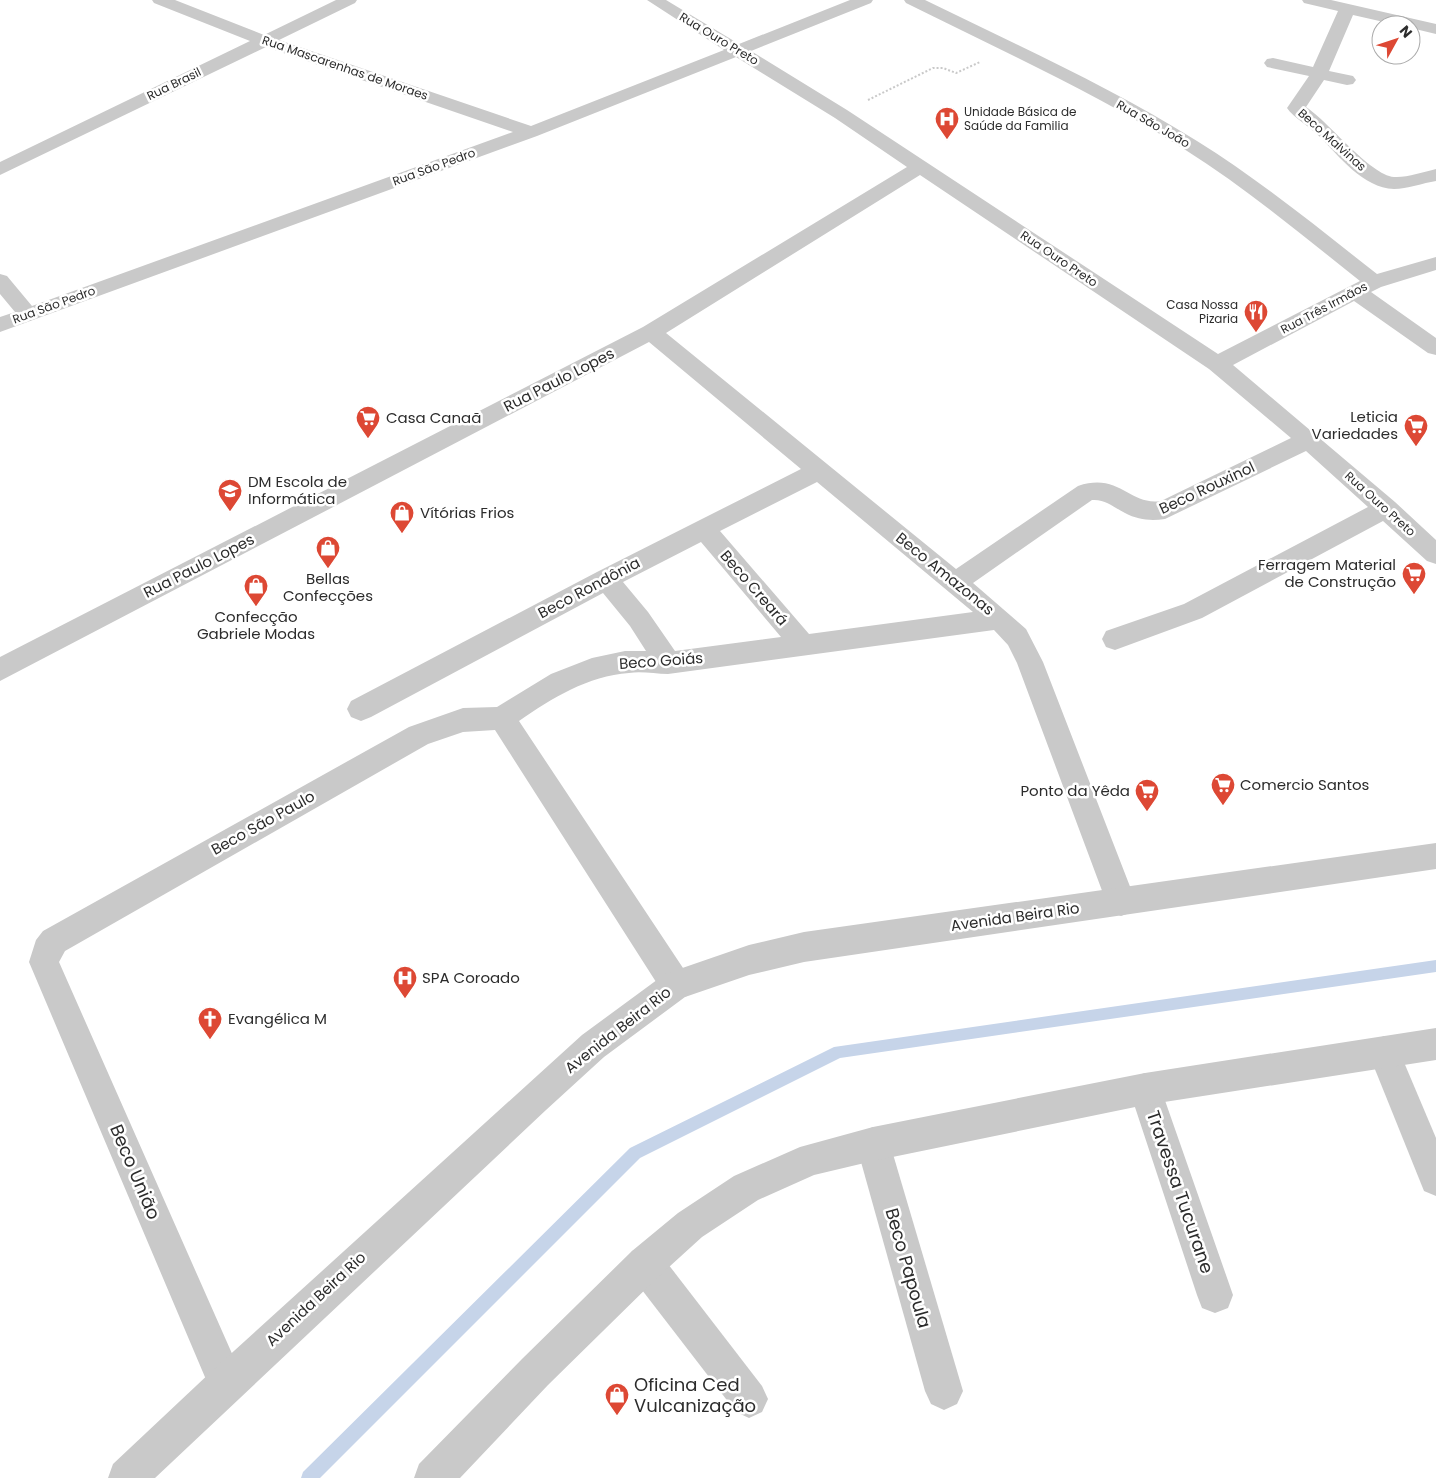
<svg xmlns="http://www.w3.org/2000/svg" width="1436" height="1478" viewBox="0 0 1436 1478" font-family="Poppins,sans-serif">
<rect width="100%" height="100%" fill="#fff"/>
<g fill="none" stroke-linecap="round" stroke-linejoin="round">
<!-- stream -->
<path fill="#c6d4e9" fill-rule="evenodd" d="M1436,960V972L840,1058L640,1158L320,1478H301L303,1472L630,1148L834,1047Z"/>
<!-- path -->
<path stroke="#c9c9c9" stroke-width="2" stroke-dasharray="2 2" stroke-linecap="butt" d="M868,100L933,68H943L956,73L980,62"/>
<!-- minor -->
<g fill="#c9c9c9" fill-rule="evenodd">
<path d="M152,0H175L264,35L336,0H357L355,3L279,40L531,126L724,50L647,0H666L739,44L850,0H873L871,3L751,51L847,110L1218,354L1360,281C1302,235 1246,188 1184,149C1096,93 1000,50 906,3L904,0H925C1017,45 1111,87 1197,141C1261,181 1318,228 1377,274L1436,257V270L1381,287L1371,292L1436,338V355L1428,353L1354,301L1233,365L1395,502L1436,540V564L1427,561L1383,521L1202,618L1115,650L1106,647L1102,639L1106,631L1184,604L1368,507L1306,451L1165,519C1151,521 1138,520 1125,513C1113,507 1106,499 1092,500L973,583L1026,629L1043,662L1136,902L1132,912L1121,916L1110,912L1017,663L1008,645L994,630L668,674C655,674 642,671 629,673C588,676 552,698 519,721L687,974L692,985L687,996L676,1000L665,996L495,730L463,732L428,744L65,951L59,962L245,1383L239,1396L226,1402L213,1396L29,962L36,940L43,931L409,727L463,708L497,707L551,674L592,658L625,651H646L630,626L603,593L371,717L361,721L351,717L347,709L351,701L597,572L801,469L649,342L0,681V657L643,327L907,167L835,118L736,57L537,136L0,332V317L15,312L0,294V274L7,276L32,306L513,132L266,47L0,175V162L250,41L154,3ZM920,175L1209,369L1291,438L1161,501C1129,506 1120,472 1078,486L956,569L666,333ZM817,482L973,612L809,634L720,531ZM701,542L781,637L675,651L648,612L623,582Z"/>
<path d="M1302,0H1331L1436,24V34L1411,28V25H1397L1353,15L1329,71L1353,76L1356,80L1353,84L1347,85L1324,80L1306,107C1329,122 1370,175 1394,177C1406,178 1423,172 1436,169V181C1423,183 1407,189 1394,189C1363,188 1339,156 1319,136C1310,127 1293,117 1287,108L1309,76L1267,67L1264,63L1267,59L1273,58L1313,67L1338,11L1304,3Z"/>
<path d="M1384,1036L1395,1041L1436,1138V1196L1424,1191L1368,1052L1373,1041Z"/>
<path d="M1145,1073L1157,1077L1161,1089L1233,1295L1228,1308L1215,1313L1202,1308L1197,1295L1129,1089L1133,1077Z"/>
<path d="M873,1127L885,1132L890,1144L963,1391L957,1404L944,1410L931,1404L925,1391L856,1144L861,1132Z"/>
<path d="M645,1246L658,1251L762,1386L768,1399L762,1412L749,1418L736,1412L632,1277L627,1264L632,1251Z"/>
</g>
<!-- tertiary -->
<g fill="#c9c9c9" fill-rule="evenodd">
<path d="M1436,843V869L804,962L749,975L685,997L604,1057L546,1110L155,1478H108L113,1464L213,1370L582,1035L665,974L749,945L804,932Z"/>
<path d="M1436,1028V1060L1145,1105L873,1161L814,1175L758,1200L702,1237L658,1277L548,1385L460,1478H414L419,1464L522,1359L632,1251L678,1213L734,1176L800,1147L873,1127L1145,1073Z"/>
</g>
</g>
<!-- icons -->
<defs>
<symbol id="hospital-pin" viewBox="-11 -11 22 30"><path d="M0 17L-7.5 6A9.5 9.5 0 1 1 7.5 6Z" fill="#dd4834" stroke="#fff"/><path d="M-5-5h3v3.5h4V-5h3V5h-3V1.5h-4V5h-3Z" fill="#fff"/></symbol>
<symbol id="restaurant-pin" viewBox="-11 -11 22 30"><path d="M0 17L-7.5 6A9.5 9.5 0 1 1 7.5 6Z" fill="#dd4834" stroke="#fff"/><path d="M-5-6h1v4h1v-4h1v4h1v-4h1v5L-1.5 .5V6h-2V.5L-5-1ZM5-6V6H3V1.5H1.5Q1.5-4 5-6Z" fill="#fff"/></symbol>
<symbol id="supermarket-pin" viewBox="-11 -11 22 30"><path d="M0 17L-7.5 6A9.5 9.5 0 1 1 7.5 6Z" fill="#dd4834" stroke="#fff"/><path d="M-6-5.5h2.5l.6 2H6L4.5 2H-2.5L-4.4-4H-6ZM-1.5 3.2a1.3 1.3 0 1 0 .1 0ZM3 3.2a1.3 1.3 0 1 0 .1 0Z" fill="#fff"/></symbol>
<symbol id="school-pin" viewBox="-11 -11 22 30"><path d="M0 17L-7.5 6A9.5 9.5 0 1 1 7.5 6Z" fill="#dd4834" stroke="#fff"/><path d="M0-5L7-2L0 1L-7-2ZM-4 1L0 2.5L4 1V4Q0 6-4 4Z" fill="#fff"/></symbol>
<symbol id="shop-pin" viewBox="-11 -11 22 30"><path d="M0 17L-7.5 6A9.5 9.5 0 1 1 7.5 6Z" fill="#dd4834" stroke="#fff"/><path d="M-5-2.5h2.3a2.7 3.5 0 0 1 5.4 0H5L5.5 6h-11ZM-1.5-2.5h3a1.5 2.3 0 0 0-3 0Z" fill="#fff"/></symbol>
<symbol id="church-pin" viewBox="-11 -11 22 30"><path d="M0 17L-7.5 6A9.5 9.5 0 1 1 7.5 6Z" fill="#dd4834" stroke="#fff"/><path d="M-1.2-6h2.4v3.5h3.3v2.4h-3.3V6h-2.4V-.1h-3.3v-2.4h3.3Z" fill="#fff"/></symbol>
</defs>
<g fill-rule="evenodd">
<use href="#hospital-pin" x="933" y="105" width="28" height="38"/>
<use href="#restaurant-pin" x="1242" y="298" width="28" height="38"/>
<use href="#supermarket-pin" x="354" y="404" width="28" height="38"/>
<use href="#supermarket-pin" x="1402" y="412" width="28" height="38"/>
<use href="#school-pin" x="216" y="477" width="28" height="38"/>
<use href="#shop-pin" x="388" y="499" width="28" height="38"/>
<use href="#shop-pin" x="314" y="534" width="28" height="38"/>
<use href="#supermarket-pin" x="1400" y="560" width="28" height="38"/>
<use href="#shop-pin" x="242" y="572" width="28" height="38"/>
<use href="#supermarket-pin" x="1209" y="771" width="28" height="38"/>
<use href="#supermarket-pin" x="1133" y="777" width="28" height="38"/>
<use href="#hospital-pin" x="391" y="964" width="28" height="38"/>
<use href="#church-pin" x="196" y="1005" width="28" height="38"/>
<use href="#shop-pin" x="603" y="1381" width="28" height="38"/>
</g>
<g text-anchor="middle" stroke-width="5" stroke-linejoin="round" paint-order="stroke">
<!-- far-street labels -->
<g font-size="12" fill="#2c2c2c" stroke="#fff">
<text transform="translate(719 39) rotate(31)" y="4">Rua Ouro Preto</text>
<text transform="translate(345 68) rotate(19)" y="4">Rua Mascarenhas de Moraes</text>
<text transform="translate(174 84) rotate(-26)" y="4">Rua Brasil</text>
<text transform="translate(1153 124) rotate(30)" y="4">Rua São João</text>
<text transform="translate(1332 140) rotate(42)" y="4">Beco Malvinas</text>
<text transform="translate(434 167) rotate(-20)" y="4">Rua São Pedro</text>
<text transform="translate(1059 259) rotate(34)" y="4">Rua Ouro Preto</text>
<text transform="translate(54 305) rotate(-20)" y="4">Rua São Pedro</text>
<text transform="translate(1324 308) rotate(-28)" y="4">Rua Três Irmãos</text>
<text transform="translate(1380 504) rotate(42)" y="4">Rua Ouro Preto</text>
</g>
<!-- far-poi labels -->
<g font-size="12" fill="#2c2c2c" stroke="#fff" text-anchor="start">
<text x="964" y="116">Unidade Básica de<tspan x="964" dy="14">Saúde da Familia</tspan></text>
<text x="1238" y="309" text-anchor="end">Casa Nossa<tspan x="1238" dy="14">Pizaria</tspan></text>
</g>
<!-- street labels -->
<g font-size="15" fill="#2c2c2c" stroke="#fff">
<text transform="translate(559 380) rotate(-27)" y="5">Rua Paulo Lopes</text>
<text transform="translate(1207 488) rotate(-25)" y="5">Beco Rouxinol</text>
<text transform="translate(199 566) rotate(-27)" y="5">Rua Paulo Lopes</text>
<text transform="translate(945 574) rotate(39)" y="5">Beco Amazonas</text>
<text transform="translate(589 588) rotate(-28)" y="5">Beco Rondônia</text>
<text transform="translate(754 588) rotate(49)" y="5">Beco Creará</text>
<text transform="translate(661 661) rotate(-4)" y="5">Beco Goiás</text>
<text transform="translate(263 823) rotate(-29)" y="5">Beco São Paulo</text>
<text transform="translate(1015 917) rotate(-8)" y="5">Avenida Beira Rio</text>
<text transform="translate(618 1030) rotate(-38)" y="5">Avenida Beira Rio</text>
<text transform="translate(316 1299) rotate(-43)" y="5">Avenida Beira Rio</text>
</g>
<!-- poi labels -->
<g font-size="15" fill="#2c2c2c" stroke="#fff" text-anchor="start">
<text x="1398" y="422" text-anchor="end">Leticia<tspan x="1398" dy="17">Variedades</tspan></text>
<text x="386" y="423">Casa Canaã</text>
<text x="248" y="487">DM Escola de<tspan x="248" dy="17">Informática</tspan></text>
<text x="420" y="518">Vítórias Frios</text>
<text x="1396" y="570" text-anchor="end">Ferragem Material<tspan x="1396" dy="17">de Construção</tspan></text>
<text x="328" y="584" text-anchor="middle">Bellas<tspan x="328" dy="17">Confecções</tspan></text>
<text x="256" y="622" text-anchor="middle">Confecção<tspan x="256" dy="17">Gabriele Modas</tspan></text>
<text x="1240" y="790">Comercio Santos</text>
<text x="1130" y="796" text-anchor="end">Ponto da Yêda</text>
<text x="422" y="983">SPA Coroado</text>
<text x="228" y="1024">Evangélica M</text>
</g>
<!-- near-street labels -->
<g font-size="18" fill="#2c2c2c" stroke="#fff">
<text transform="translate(135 1172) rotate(67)" y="6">Beco União</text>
<text transform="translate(1180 1192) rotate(71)" y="6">Travessa Tucurane</text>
<text transform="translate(908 1268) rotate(74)" y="6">Beco Papoula</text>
</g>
<!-- near-poi labels -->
<g font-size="18" fill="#2c2c2c" stroke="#fff" text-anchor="start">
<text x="634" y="1391">Oficina Ced<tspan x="634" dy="21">Vulcanização</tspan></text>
</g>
</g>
<!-- north arrow -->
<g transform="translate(1396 40) rotate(50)"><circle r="24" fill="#ffffff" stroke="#ababab"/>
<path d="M0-4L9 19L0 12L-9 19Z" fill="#dd4834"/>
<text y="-8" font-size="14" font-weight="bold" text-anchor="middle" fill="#2c2c2c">N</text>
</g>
</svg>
